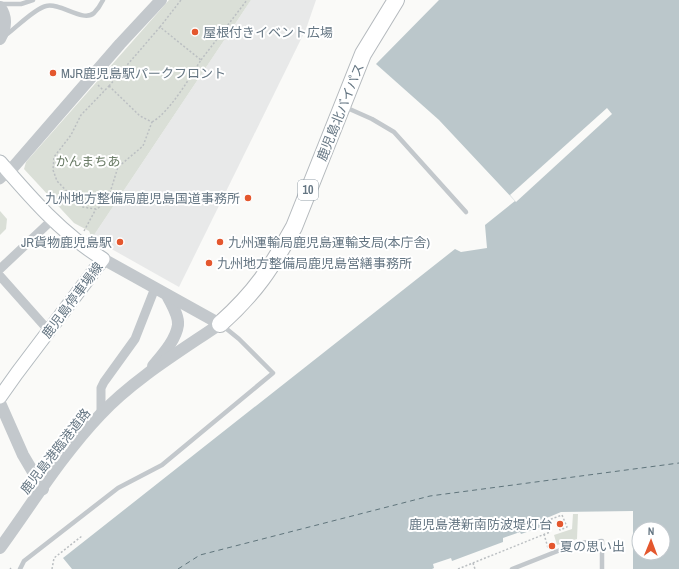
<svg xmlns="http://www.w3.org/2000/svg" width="679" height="569" viewBox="0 0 679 569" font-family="'Archivo Narrow','Noto Sans JP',sans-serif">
<rect width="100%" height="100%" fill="#fafaf8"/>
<!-- built -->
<path fill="#e8e9e9" d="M251,0H316L306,29L179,287L92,238Z"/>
<!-- green -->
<g fill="#dadfd7">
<path d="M169,0H251L92,238L89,231L74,223L24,169L26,162Z"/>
<path d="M0,211L7,219L6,229L0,235Z"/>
<path d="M573,514H578L577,539L557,545L554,535L572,529Z"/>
</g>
<!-- water -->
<path fill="#bbc7cb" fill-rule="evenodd" d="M439,0H679V569H633V511L561,512L542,520L544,526L521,534L520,532L503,538V542L452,561L451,558L433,564L434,568L432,569H72L63,558L455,249L461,252L487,248L485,225L515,201L439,120L376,64ZM639,529H663V553H639Z"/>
<!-- pier -->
<path fill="#fafaf8" d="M607,108L612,114L516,202L510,195Z"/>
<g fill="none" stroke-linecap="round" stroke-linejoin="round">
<!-- ferry -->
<path stroke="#60757c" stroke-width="1" stroke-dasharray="5 4" stroke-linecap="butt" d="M178,569L200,555L430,496L679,463"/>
<defs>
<path id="secondary" d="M0,162C31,198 62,234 103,259L17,373L0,397"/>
<path id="trunk" d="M220,324C256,292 271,268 294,227L363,54L396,0"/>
</defs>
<!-- secondary casing -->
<use href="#secondary" stroke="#b3babf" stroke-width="15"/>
<!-- trunk casing -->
<use href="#trunk" stroke="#b4b9bd" stroke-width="18"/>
<!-- path -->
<g stroke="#bbbfc2" stroke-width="1.5" stroke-dasharray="2 2" stroke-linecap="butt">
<path d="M160,27L181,0"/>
<path d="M201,60L247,0"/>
<path d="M98,85L104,91"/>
<path d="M109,86L140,116L152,122L143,146L118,167L108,199L100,207L96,209L82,207L57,181L53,170L54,157L71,135L81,115Z"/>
<path d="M109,86L160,27L201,60C190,77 170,112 152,122"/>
<path d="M84,231L96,209"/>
<path d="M544,534L548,548"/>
<path d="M473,563L475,569"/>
<path d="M10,569L11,568"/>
<path d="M52,569L54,558L82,536"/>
<path d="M458,569L550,532L546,521L562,515L567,527L560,530L559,527"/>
</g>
<!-- service -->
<g stroke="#c3c8cc" stroke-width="4.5">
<path d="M0,4H21L33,0"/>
<path d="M6,35C17,27 34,9 46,6C60,2 83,23 94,13C98,9 101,4 103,0"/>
<path d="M345,107L372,119L394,132L466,212"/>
<path d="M20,569L24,561L118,488L162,465L273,373L239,339L223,326"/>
<path d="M512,569L578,543L602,541V569"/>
</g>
<!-- minor -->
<g stroke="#c3c8cc" stroke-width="9">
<path d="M0,180L9,172"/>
<path d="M0,269L53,219"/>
<path d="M0,276L49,331"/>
<path d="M101,414V388L104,382L135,339L155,288"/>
</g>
<!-- tertiary -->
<g stroke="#c3c8cc" stroke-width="12">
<path d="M0,7C8,18 6,28 0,39"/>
<path d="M9,172L120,44L161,0"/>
<path d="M153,366C162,355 176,340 178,325C179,315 171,304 167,295"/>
<path d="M0,403L23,455L43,489"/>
<path d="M0,548C32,504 62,455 100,415C134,379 179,352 220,324L103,259"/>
</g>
<!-- secondary -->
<use href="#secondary" stroke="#fff" stroke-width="13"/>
<!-- trunk -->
<use href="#trunk" stroke="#fff" stroke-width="16"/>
</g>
<!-- markers -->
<g fill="#e4572e" stroke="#fff" stroke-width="1.5">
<circle cx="195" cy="32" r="4"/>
<circle cx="53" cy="73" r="4"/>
<circle cx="248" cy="198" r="4"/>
<circle cx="120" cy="242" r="4"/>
<circle cx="220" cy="242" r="4"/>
<circle cx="209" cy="263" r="4"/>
<circle cx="560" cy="524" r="4"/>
<circle cx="552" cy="546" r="4"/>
</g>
<g text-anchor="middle" stroke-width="4" stroke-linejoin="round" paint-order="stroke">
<!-- shield labels -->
<rect fill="#fff" stroke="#939fa8" stroke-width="1" x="298" y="180" width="20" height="20" rx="3"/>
<g font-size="12" font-weight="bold" fill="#657683">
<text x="308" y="194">10</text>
</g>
<!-- poi labels -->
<g font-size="13" fill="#657683" stroke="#fff" text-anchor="start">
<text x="203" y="37">屋根付きイベント広場</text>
<text x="61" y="78">MJR鹿児島駅パークフロント</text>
<text x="240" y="203" text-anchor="end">九州地方整備局鹿児島国道事務所</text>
<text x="112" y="247" text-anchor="end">JR貨物鹿児島駅</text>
<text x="228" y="247">九州運輸局鹿児島運輸支局(本庁舎)</text>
<text x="217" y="268">九州地方整備局鹿児島営繕事務所</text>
<text x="552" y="529" text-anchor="end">鹿児島港新南防波堤灯台</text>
<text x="560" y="551">夏の思い出</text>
</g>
<!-- street labels -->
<g font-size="13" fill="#657683" stroke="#fff">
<text transform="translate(340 112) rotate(-68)" y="5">鹿児島北バイパス</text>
<text transform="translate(72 300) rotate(-53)" y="5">鹿児島停車場線</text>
<text transform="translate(55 451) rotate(-52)" y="5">鹿児島港臨港道路</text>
</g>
<!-- park labels -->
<g font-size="13" fill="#687a64" stroke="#fff">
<text x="88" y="166">かんまちあ</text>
</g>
</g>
<!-- north arrow -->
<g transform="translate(651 541) rotate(1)"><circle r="19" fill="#ffffff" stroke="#c1c8cd"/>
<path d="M0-3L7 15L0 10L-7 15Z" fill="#e4572e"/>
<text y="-6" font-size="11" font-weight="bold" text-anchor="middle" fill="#657683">N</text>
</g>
</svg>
